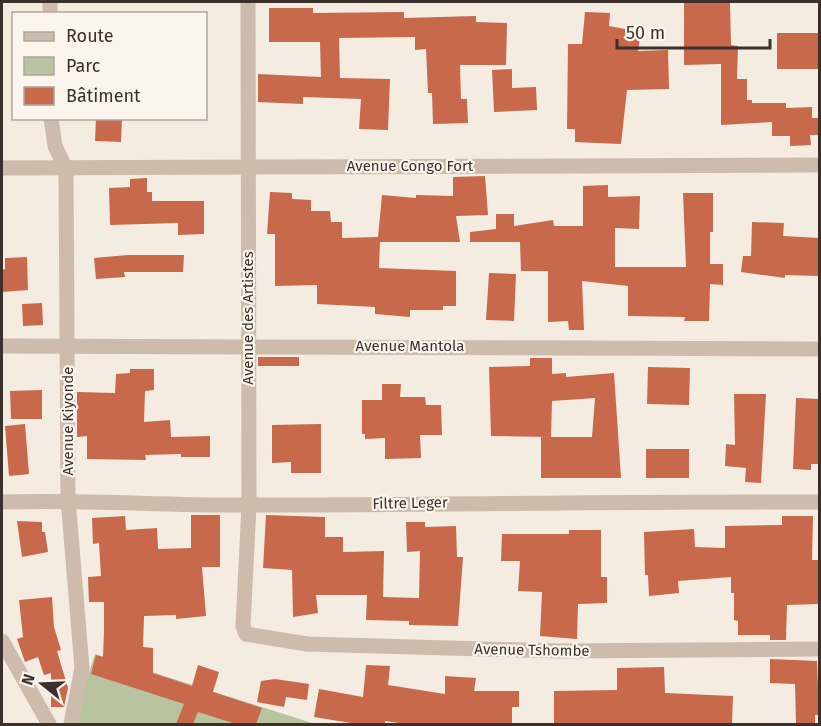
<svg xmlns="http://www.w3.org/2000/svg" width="821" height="726" viewBox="0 0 821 726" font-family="'Fira Sans',sans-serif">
<rect width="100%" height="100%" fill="#f4ebe1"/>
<!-- green -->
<path fill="#b8c4a0" d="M95,654L315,724H72Z"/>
<!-- building -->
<g fill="#c8694b">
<path d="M684,2H730L731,45L738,46L737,79H747V100H752V103H786V108L812,107V118H818V135H810L811,145L790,146V136H772V122L721,125V64L684,65Z"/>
<path d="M269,8H313V13L404,12V18L476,16V22L507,23L506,65H460L461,99H467L468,123L433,124L432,93H428L426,49L415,50V37L339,38L340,78L390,79L388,130L359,129L361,99L303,97V104L258,102V74L321,77L320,42H269Z"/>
<path d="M585,12L610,13L609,26L641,32L638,51L668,50L669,89L627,90L621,144L575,142V129H567L568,44H582Z"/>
<rect x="777" y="33" width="42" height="36"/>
<path d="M512,69V88L536,87L537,110L494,112L492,70Z"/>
<path d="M96,118H122L121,142L95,141Z"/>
<path d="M485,176L488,215L456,216L460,242H380L379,268L456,271V306H443V310H410V317L375,314V307L317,304V285L275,286V234H267L270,192L292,193V199L311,200V211H330L331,222H342V238L378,237L382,195L416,198V195L453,196V177Z"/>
<path d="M147,178V192H152V201H204V234L178,235V223L110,225L109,188L130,187V179Z"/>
<path d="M608,185V197L640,196L639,229L615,228V267H686L683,193H713V232H710V264H723V285L710,284L709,321H684L685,317L628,316V286L582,281L584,330H569L568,321L548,322V271H521L520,242H470V232L496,229V214H514V226L553,220L554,226H583V186Z"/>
<path d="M752,222L784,223L783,236L819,238V276L785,275V278L741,272L743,256H751Z"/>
<path d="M128,255H184L183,272H124L125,277L96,279L94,258Z"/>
<path d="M27,257L28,290L2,292V270L5,269V258Z"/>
<path d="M489,273L516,274L514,321L486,320Z"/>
<path d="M42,303L43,325L23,326L22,304Z"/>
<rect x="258" y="357" width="41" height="9"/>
<path d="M530,358H552V374L566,373V377L614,373L621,478H541V437H592L595,398L552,401L551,437L491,436L489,367L530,366Z"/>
<path d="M648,367L690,368L689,405L647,404Z"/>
<path d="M130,369H154V390L145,391L144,422L170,420L171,437L210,436V457H181V454L145,455L146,460L87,459V436L77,437V392L115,393L116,374L130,373Z"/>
<path d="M382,384H401L400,397H425L426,405H441L442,435H420L421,458L385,459V438L365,439V434H362V400H382Z"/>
<path d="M42,390V419H11L10,391Z"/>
<path d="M734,394H766L761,483L745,482L746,468L725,466L726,444L735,445Z"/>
<path d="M796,398L819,399V464H811V470L793,469Z"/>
<path d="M25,424L29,474L9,476L5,426Z"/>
<path d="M321,424V473H291V462L272,463V425Z"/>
<rect x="646" y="449" width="43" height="29"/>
<path d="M191,515H220V567H202L206,616L176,619V615L144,616L143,647L153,648V673L192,686L198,665L219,672L213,692L262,708L256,724H236L198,712L193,724H176L184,704L91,674L96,655L103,657L104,631V602H89L88,577L101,576L99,543L93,544L92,518L125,516L126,530L157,528L158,549L191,548Z"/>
<path d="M266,515L325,517V537H343V552L384,551L383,597L419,598L420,551L407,552L406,522H425V527L456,526L457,557H463L458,626L409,625V621L366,620L367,595H316L318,613L293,617L292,570L263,568Z"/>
<path d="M782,516H813L812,560H819V604L787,605L786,640H770V635H738V621L734,620V593H731V577L678,581L679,593L649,596L648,575H645L644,532L694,529L695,547L725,548V526L782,525Z"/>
<path d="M17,521L42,522V532H45L48,552L22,557Z"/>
<path d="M569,530H601V577H607V603L578,604L577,639L540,636L542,592L518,591L520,561H501L502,534H569Z"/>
<path d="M52,597L54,627L61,650L57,651L68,688L64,707H51V673L44,675L38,657L25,662L17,639L23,637L19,600Z"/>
<path d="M770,659L817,661L819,715H815V723L796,724L795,684L770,683Z"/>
<path d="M366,665L390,666L388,685L445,694V676L476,678L474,691H519V707H512V724H406L385,721V724H357L314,717L319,689L363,697Z"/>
<path d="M664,667L665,693L733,696L732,724H554V691L617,690V668Z"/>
<path d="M275,679L309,684L307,700L286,697L284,707L257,702L261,681Z"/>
</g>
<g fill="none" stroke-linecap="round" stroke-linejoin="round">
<!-- minor -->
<g stroke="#cdbbac" stroke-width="15">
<path d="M248,2L249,505L243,626L246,634L307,644L559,651L820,649"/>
<path d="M50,14V2"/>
<path d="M51,118L55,146L66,169L68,499L82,668L71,724"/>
<path d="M2,168L820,165"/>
<path d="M2,346L820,349"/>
<path d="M2,502C85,499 168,506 251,505C441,505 630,501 820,502"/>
<path d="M2,641L49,724"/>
</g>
</g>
<g text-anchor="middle" stroke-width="4.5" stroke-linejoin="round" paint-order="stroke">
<!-- street labels -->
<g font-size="15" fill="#3b302b" stroke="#fbf5ee">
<text x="410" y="171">Avenue Congo Fort</text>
<text transform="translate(248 318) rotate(-90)" y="5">Avenue des Artistes</text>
<text x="410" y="351">Avenue Mantola</text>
<text transform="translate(68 421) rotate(-90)" y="5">Avenue Kiyonde</text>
<text transform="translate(410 503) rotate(-1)" y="5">Filtre Leger</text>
<text transform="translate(532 650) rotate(1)" y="5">Avenue Tshombe</text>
</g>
</g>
<!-- border -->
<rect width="821" height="726" fill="none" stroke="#3b302b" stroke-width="6"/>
<!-- legend -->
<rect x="12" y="12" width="195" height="108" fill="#fbf5ee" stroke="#aea6a0" stroke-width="1.5"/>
<rect x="24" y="32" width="30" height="9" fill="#cdbbac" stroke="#aea6a0" stroke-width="1.5"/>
<text x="66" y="42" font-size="18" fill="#3b302b">Route</text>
<rect x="24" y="57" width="30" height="18" fill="#b8c4a0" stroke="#aea6a0" stroke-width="1.5"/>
<text x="66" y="72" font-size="18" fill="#3b302b">Parc</text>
<rect x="24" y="87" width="30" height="18" fill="#c8694b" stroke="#aea6a0" stroke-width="1.5"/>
<text x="66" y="102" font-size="18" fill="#3b302b">Bâtiment</text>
<!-- north arrow -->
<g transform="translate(42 684) rotate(288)" stroke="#fbf5ee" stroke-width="4.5" paint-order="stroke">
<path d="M0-4.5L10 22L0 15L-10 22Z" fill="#3b302b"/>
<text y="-9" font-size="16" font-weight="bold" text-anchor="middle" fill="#3b302b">N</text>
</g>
<!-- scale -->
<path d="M617 39v9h153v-9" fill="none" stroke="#3b302b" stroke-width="3"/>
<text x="626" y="39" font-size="18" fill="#3b302b" stroke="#fbf5ee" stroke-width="4.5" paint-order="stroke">50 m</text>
</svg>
